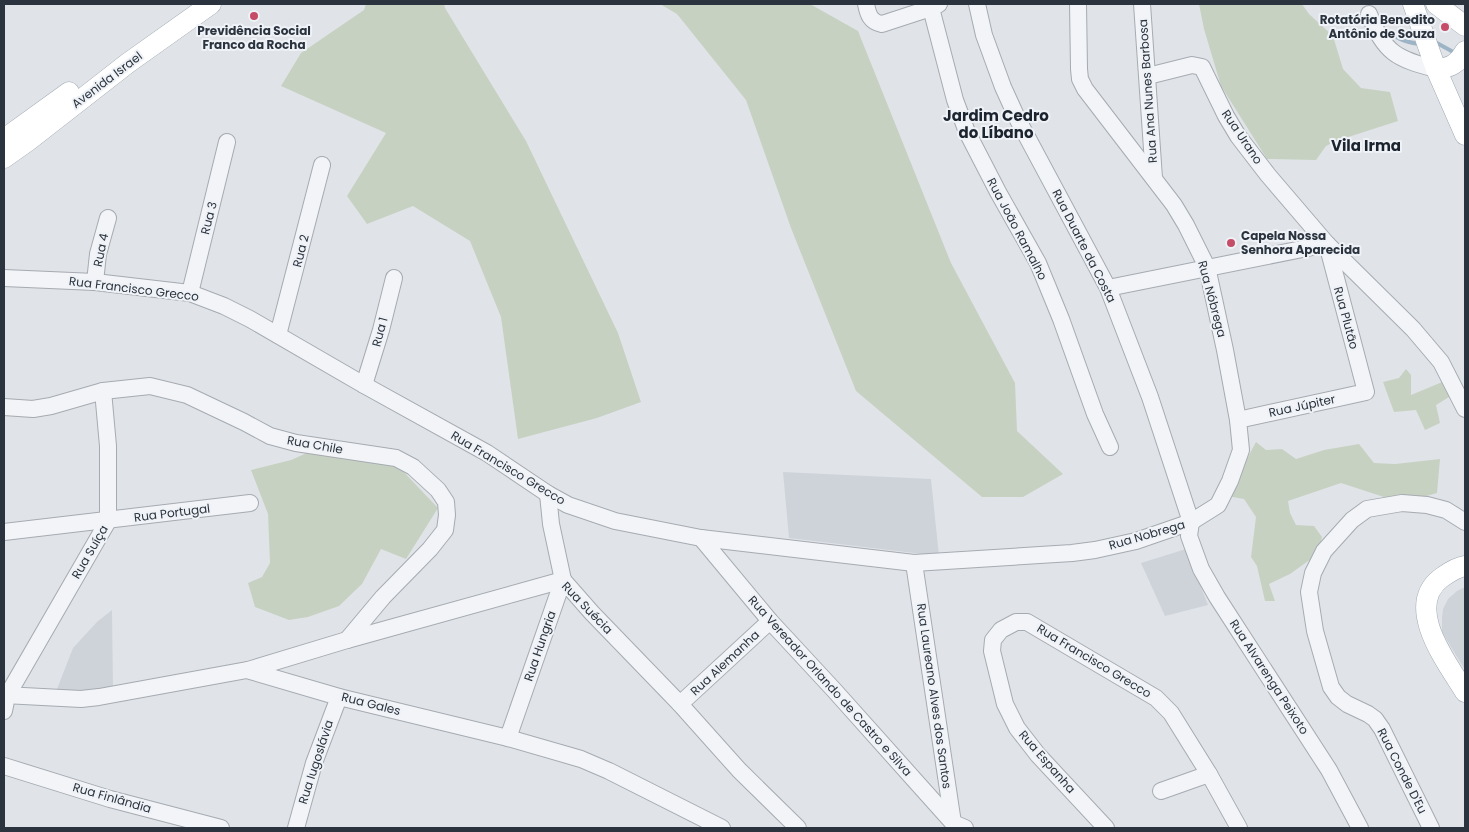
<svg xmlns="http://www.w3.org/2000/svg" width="1469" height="832" viewBox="0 0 1469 832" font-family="Poppins,sans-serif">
<rect width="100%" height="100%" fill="#e0e4e8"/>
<!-- built -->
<g fill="#ced3da">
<path d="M783,472L931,479L939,556L789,538Z"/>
<path d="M1186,549L1208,605L1165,616L1141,563Z"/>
<path d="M1465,587V670L1442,632V618L1443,609L1448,599L1457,591Z"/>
<path d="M112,610L113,688L80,691L57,689L73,648L97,622Z"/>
</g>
<!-- green -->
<g fill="#c7d1c2">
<path d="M366,4H444L445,8L526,141L618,333L641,402L597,418L518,439L501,317L470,241L413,206L367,224L347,196L386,133L281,86L301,53L364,10Z"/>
<path d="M660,4H810L858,31L951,263L1015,383L1017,431L1063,474L1023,497H982L856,391L791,228L746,100L677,14Z"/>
<path d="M1199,4H1302L1309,14L1333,36L1343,69L1361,88L1390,92L1398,121L1336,141L1326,146L1316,160L1267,159L1221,86L1204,29Z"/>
<path d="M1406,369L1411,375V395L1447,380L1454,394L1436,405L1440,423L1425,430L1416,410L1394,412L1383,382L1399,378Z"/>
<path d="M1256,442L1266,450L1282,449L1296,459L1324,450L1359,444L1374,463L1395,464L1440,459L1437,493L1406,502L1387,498L1341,483L1288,501L1290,513L1296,525L1314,526L1322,537L1318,554L1290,574L1269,584L1275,601H1265L1257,566L1251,557L1256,517L1244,499L1227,496Z"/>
<path d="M309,452L399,467L438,508L406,559L381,549L362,584L339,606L308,617L289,620L255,607L248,583L262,577L270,563L268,514L251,470L291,460Z"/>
</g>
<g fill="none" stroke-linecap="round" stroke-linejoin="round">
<!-- stream -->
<g stroke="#9db4c6" stroke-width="4">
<path d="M1382,27C1396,38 1403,42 1420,44"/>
<path d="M1435,42L1457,54"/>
</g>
<defs>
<g id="minor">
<path d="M866,4C868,14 870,22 882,24L931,8L939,4"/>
<path d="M977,4L984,35L1003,87L1018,120L1108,288L1150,397L1191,522L1189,536L1201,569L1217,597L1329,770L1360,828"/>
<path d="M1142,4L1154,178"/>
<path d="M931,8L955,100L967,132L998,192L1038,263L1061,319L1095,414L1110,447"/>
<path d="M1369,14C1384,53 1397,59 1436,69"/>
<path d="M1148,76L1192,65L1202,67L1226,116L1238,136L1268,175L1327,244L1413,329L1441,362L1465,409"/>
<path d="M4,278L95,282L190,293L224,306L250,319L364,385L487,453L548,494L568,505L615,521L701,538L914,563L1072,553L1095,550L1136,541L1191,522L1218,505L1230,481L1241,450L1238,420L1225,350L1207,267L1186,225L1174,205L1085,89L1080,79L1079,69L1078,4"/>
<path d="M95,282L98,254L108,218"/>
<path d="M1108,288L1327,244"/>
<path d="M190,293L227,142"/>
<path d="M278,335L322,165"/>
<path d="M364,385L381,330L394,278"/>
<path d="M4,407L33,409L51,406L103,391L150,386L187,395L244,422L270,436L296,443L396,458L413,467L438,490L446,502L447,515L445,530L430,549L383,597L347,640"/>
<path d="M1238,420L1366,392L1327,244"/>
<path d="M4,532L250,503"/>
<path d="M701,538L770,621L834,690L953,823L965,828"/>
<path d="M914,563L953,823"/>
<path d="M563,580L592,613L680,704L739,770L798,828"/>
<path d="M248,670L347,640L563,580"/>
<path d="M4,695L81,699L99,697L247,670L339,697L508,738L581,759L609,771L722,828"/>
<path d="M680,704L770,621"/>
<path d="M4,711L7,696L108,521V446L103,391"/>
<path d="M508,738L563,580L551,524L548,494"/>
<path d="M4,766L110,799L221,828"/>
<path d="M1161,791L1209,774"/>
<path d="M296,828L314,763L339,697"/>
<path d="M1106,828L1038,755L1017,728L1005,704L992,651L993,640L1001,630L1016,622H1027L1156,698L1171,713L1209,774L1239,828"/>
<path d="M1431,828L1382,729L1375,719L1368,714L1347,704L1338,697L1331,687L1315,631L1309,592L1313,573L1324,551L1352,520L1367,509L1402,503L1427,505L1446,510L1465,522"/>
</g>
<g id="major">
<path d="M1413,4L1436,69L1465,135"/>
<path d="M1436,4L1465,26"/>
<path d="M1436,69C1450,68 1458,64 1465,51"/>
<path d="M4,139L69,92"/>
<path d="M4,158L28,141L128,63L211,4"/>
<path d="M1465,566C1457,567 1448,573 1441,578C1403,607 1448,664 1465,692"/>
</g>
</defs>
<!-- minor casing -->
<use href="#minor" stroke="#a6abb2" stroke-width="18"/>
<!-- major casing -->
<use href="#major" stroke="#a0a9b3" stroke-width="21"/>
<!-- minor -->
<use href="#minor" stroke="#f2f4f7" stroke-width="16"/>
<!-- major -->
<use href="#major" stroke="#fff" stroke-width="20"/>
</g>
<!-- markers -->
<g fill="#c54d67" stroke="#eff2f6" stroke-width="2">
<circle cx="254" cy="16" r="5"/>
<circle cx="1445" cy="27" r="5"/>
<circle cx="1231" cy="243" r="5"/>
</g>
<g text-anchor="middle" stroke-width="4" stroke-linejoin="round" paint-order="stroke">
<!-- poi labels -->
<g font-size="12" font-weight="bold" fill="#2a333e" stroke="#eff2f6" text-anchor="end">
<text x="1435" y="24">Rotatória Benedito<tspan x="1435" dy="14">Antônio de Souza</tspan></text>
<text x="254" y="35" text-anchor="middle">Previdência Social<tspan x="254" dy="14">Franco da Rocha</tspan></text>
<text x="1241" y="240" text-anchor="start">Capela Nossa<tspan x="1241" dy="14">Senhora Aparecida</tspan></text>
</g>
<!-- street labels -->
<g font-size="12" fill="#2a333e" stroke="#eff2f6">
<text transform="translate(107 80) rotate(-37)" y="4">Avenida Israel</text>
<text transform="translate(1148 91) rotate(-94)" y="4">Rua Ana Nunes Barbosa</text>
<text transform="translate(1242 137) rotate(56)" y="4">Rua Urano</text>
<text transform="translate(209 218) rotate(-76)" y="4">Rua 3</text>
<text transform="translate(1017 229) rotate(62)" y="4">Rua João Ramalho</text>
<text transform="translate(1084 246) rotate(63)" y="4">Rua Duarte da Costa</text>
<text transform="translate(101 250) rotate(-78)" y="4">Rua 4</text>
<text transform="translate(301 251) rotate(-76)" y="4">Rua 2</text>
<text transform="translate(134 289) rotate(7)" y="4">Rua Francisco Grecco</text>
<text transform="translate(1212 299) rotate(75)" y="4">Rua Nóbrega</text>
<text transform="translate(1346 318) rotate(75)" y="4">Rua Plutão</text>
<text transform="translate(380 332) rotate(-75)" y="4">Rua 1</text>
<text transform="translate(1302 406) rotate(-12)" y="4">Rua Júpiter</text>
<text transform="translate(315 445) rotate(10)" y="4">Rua Chile</text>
<text transform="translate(508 468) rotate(31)" y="4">Rua Francisco Grecco</text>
<text transform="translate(172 513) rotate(-7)" y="4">Rua Portugal</text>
<text transform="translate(1147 535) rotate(-16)" y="4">Rua Nobrega</text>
<text transform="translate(90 552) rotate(-60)" y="4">Rua Suíça</text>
<text transform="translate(587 608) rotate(46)" y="4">Rua Suécia</text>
<text transform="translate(540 646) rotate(-71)" y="4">Rua Hungria</text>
<text transform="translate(1094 661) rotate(31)" y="4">Rua Francisco Grecco</text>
<text transform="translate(725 663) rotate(-43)" y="4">Rua Alemanha</text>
<text transform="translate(1269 677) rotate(57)" y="4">Rua Alvarenga Peixoto</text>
<text transform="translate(830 686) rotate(48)" y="4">Rua Vereador Orlando de Castro e Silva</text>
<text transform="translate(934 696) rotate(82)" y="4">Rua Laureano Alves dos Santos</text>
<text transform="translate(371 704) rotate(14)" y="4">Rua Gales</text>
<text transform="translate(316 762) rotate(-72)" y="4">Rua Iugoslávia</text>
<text transform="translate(1047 762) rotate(49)" y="4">Rua Espanha</text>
<text transform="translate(1402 771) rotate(63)" y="4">Rua Conde D'Eu</text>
<text transform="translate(112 798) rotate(16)" y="4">Rua Finlândia</text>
</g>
<!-- quarter labels -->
<g font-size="15" font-weight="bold" fill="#1c242f" stroke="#eff2f6">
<text x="996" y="121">Jardim Cedro<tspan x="996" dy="17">do Líbano</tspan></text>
<text x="1366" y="151">Vila Irma</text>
</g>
</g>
<!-- border -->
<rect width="1469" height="832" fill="none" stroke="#2a333e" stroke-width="10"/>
</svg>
